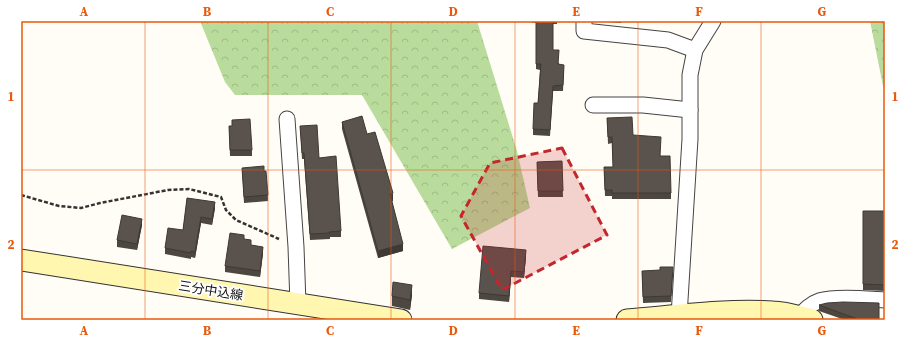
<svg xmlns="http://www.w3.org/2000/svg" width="906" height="341" viewBox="0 0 906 341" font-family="'Source Serif 4','Noto Sans JP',serif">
<defs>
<pattern id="forest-crowns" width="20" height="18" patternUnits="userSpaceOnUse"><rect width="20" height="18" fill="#b9dc9c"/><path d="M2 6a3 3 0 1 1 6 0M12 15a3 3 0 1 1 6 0" fill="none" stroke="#9ebc85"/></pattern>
</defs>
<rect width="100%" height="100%" fill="#fffdf5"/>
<!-- forest -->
<g fill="url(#forest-crowns)">
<path d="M200,21H477L517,151L530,208L452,249L362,95H235L225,82Z"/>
<path d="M870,21H885V90L883,86Z"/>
</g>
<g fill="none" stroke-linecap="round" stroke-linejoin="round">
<defs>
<g id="street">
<path d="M584,21V31L668,40L695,50"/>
<path d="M593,105H643L690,110"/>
<path d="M287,119L296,247L298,304"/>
<path d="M679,316L690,139V75L695,50L713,21"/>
<path d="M799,317C805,310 810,304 819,301C836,296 867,299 885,300"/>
</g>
<g id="secondary">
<path d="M21,260L401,320"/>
<path d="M627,320C676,316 725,309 773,312C786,312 800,317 812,320"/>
</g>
</defs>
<!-- street casing -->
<use href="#street" stroke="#444" stroke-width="17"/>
<!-- secondary casing -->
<use href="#secondary" stroke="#333" stroke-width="23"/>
<!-- path -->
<path stroke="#333" stroke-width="2.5" stroke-dasharray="4 2" stroke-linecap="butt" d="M21,195L59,206L81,208L100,203L168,190L189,189L221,197L226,210L236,220L279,239"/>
<!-- street -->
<use href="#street" stroke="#fff" stroke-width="15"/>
<!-- secondary -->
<use href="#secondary" stroke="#fff6b0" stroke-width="21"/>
</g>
<!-- wall -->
<g fill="#4d4742">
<path d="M530,21H557V24H553V50L559,64L564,71L563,91H553L550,136L533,135V129L538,103L540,70L536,69V23L530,22Z"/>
<path d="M595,21H621V23Z"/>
<path d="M607,118L633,135L661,156L671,193V199H612V196H605L604,167H613L612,143L608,144Z"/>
<path d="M232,120L252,150V156H230L229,126H232Z"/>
<path d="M342,122L367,134L393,201H392L403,251L378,258L342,129Z"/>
<path d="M300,126L319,158L341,231V237H330V239L310,240L304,159H302Z"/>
<path d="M562,161L563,197H538L537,162Z"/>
<path d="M242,168L264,171L268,195V201L244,203Z"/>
<path d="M187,198L215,208L212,225L201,223L195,258L191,257V259L165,254V248L183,230Z"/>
<path d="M863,211H885V291L863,290Z"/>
<path d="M142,225L137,250L117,247V240Z"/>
<path d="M244,239L251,245L263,253L260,277L225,272V266Z"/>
<path d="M526,256L524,278L511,277L509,302L479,299V293Z"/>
<path d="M642,271L673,273L671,302L643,303Z"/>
<path d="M412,295L410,310L392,306V296Z"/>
<path d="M819,305L879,320H845L819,311Z"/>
</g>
<!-- shaded-wall -->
<g fill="#3f3936">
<path d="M393,193V201L390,202V194Z"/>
<path d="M215,202V208L212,225V219Z"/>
<path d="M201,217V223L195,258V252Z"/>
<path d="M142,219V225L137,250V244Z"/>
<path d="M403,244V251L378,258V251Z"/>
<path d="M263,247V253L260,277V271Z"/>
<path d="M526,250V256L524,278V272Z"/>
<path d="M511,271V277L509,302V296Z"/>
<path d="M412,285V295L410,310V300Z"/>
</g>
<!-- building -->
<g fill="#5a524d" stroke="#3f3936">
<path d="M536,21H553V50H559L558,64L564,65L563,85L553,86L550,130L533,129L534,103H538L541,64H536Z"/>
<path d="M362,116L367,134L375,132L393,193L390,194L403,244L378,251L342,122Z"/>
<path d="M632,117L633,135L661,137L660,156H670L671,193H612V190H605L604,167H613L612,137H608L607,118Z"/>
<path d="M250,119L252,150H230L229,126H232V120Z"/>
<path d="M317,125L319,158L336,156L341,231L329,232L330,233L310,234L304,153H302L300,126Z"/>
<path d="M562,161L563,191H538L537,162Z"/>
<path d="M264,166V171H266L268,195L244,197L242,168Z"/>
<path d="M187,198L215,202L212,219L201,217L195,252L191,251V253L165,248L168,228L183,230Z"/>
<path d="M863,211H885V285L863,284Z"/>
<path d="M122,215L142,219L137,244L117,240Z"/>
<path d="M230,233L244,235V239L251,240V245L263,247L260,271L225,266Z"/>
<path d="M483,246L526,250L524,272L511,271L509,296L479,293Z"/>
<path d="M660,267H673L671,296L643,297L642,271L660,270Z"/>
<path d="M393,282L412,285L410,300L392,296Z"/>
<path d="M843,302L879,303V320H860L819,305L827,303Z"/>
</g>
<!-- marked area -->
<path fill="#c4262e" fill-opacity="0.2" stroke="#c4262e" stroke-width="3" stroke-dasharray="8 5" stroke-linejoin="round" d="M562,148L607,235L502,290L461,216L490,163Z"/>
<!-- grid -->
<path fill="none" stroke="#e8590c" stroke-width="1" stroke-opacity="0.55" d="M145,21V320M268,21V320M391,21V320M515,21V320M638,21V320M761,21V320M21,170H885"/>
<g text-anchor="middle" stroke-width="4" stroke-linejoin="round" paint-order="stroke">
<!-- street labels -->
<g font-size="13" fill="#111" stroke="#fff">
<text transform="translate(211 290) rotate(9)" y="5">三分中込線</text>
</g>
</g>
<!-- border -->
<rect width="906" height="341" fill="none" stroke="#ffffff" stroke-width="44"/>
<rect x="22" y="22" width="862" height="297" fill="none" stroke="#e8590c" stroke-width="1.5"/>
<g font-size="13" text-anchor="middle" font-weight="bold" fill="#e8590c">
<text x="84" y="16">A</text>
<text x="207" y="16">B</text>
<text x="330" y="16">C</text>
<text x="453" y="16">D</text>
<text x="576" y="16">E</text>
<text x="699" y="16">F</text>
<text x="822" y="16">G</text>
<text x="11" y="101">1</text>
<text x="895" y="101">1</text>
<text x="11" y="249">2</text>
<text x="895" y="249">2</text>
<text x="84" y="335">A</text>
<text x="207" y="335">B</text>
<text x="330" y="335">C</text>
<text x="453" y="335">D</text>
<text x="576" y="335">E</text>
<text x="699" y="335">F</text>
<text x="822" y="335">G</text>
</g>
</svg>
